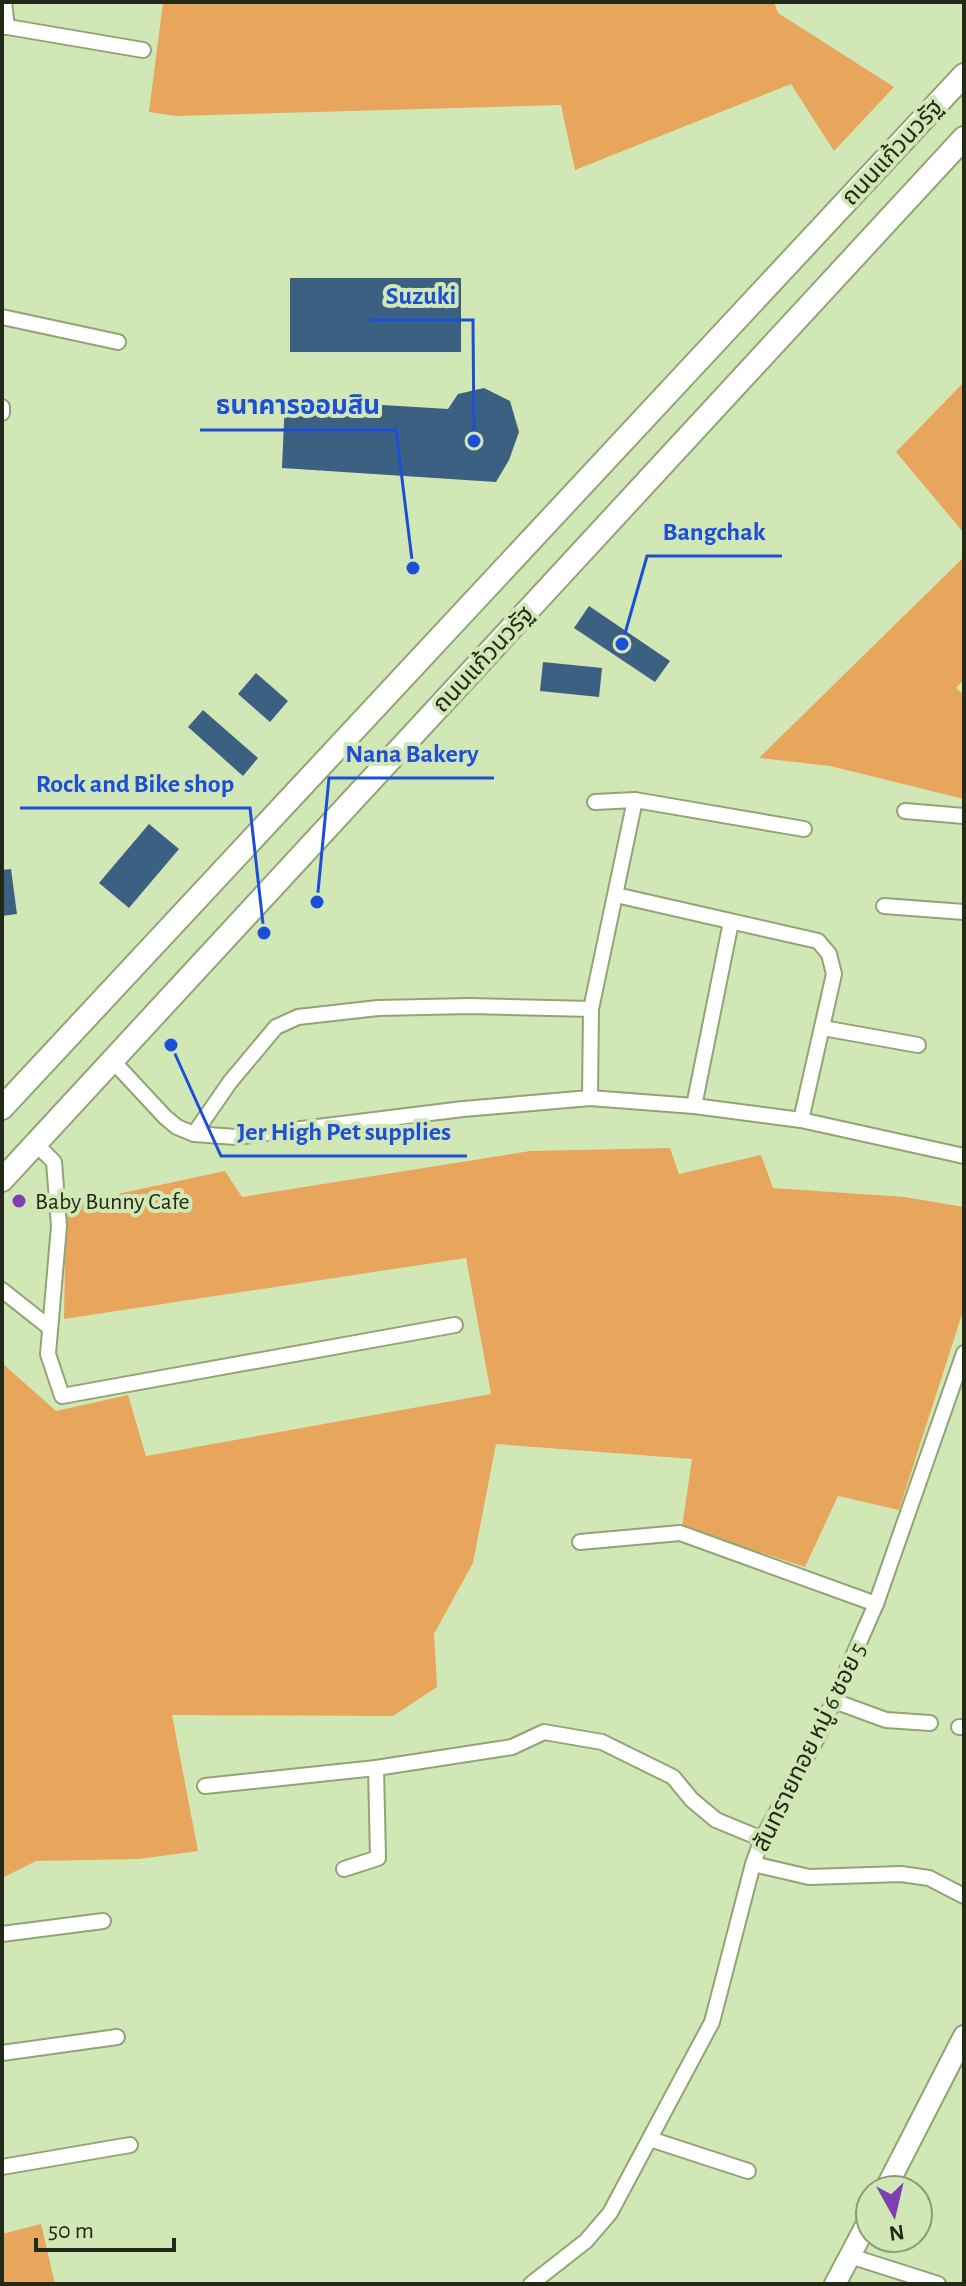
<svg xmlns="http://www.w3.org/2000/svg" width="966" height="2286" viewBox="0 0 966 2286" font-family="'Alegreya Sans','Noto Sans Thai',sans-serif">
<rect width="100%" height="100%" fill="#d2e7b6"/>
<!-- green -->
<g fill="#e8a65d">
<path d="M163,2H774L778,13L894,87L834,151L791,84L575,170L561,105L176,116L149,112Z"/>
<path d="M964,382V533L896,452Z"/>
<path d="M964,557V679L956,688L964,695V799L830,766L759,758Z"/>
<path d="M670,1148L679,1174L761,1155L773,1188L904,1197L964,1207V1308L899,1510L838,1496L805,1567L682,1527L692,1459L496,1444L473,1563L434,1634L437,1687L393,1716L172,1715L198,1851L139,1859L36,1861L2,1878V1363L56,1411L128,1395L146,1456L491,1394L466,1258L64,1319L66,1205L225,1171L242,1197L530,1151Z"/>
<path d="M41,2224L55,2284H2V2234Z"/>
</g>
<!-- building -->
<g fill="#3b6081">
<rect x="290" y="278" width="171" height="74"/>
<path d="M484,388L510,401L519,432L509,460L496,482L282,468L285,399L448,409L458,394Z"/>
<path d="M589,606L670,661L655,682L574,628Z"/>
<path d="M543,662L602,668L599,697L540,691Z"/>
<path d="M256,673L288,701L270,722L238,694Z"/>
<path d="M203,710L258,758L243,776L188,727Z"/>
<path d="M149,824L179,849L129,908L99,883Z"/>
<path d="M11,869L17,914L2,916V870Z"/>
</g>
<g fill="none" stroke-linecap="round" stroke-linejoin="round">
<defs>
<g id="street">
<path d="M4,2L7,27"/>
<path d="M2,26L143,50"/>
<path d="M2,317L118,342"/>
<path d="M2,407V413"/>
<path d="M595,802L635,800L804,829"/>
<path d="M905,811L964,816"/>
<path d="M616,895L818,941L829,954L834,974L801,1120"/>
<path d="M884,906L964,912"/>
<path d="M823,1028L918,1045"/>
<path d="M112,1060L165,1117L177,1127L194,1134L236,1137L463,1109L590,1098L694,1106L801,1120L964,1156"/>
<path d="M590,1098L591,1009L635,800"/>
<path d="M694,1106L731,922"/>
<path d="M194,1134L230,1082L276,1027L298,1017L378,1008L470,1006L591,1009"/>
<path d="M35,1143L54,1162L59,1226L48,1354L62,1396L455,1325"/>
<path d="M2,1290L50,1328"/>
<path d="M580,1542L680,1533L876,1604"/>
<path d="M834,1701L886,1720L930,1723"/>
<path d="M959,1727H964"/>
<path d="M205,1786L376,1768"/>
<path d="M753,1864L809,1877L901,1874L929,1878L964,1896"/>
<path d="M344,1869L378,1858L376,1768L512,1747L544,1732L602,1742L673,1777L692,1800L716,1820L762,1839"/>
<path d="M2,1934L103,1921"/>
<path d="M2,2053L117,2037"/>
<path d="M650,2139L748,2171"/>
<path d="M2,2167L130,2145"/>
<path d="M850,2256L938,2284"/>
<path d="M531,2284L586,2241L610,2213L712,2022L753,1864L762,1839L817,1738L876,1604L964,1353"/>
</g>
<g id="secondary">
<path d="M885,2190L964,2036"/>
<path d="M835,2284L870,2218"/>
</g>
<g id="primary">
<path d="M2,1108L964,75"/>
<path d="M2,1180L964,138"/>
</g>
</defs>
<!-- street casing -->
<use href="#street" stroke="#90a475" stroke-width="18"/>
<!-- secondary casing -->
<use href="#secondary" stroke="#90a475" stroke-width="24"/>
<!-- primary casing -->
<use href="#primary" stroke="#90a475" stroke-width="26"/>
<!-- street -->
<use href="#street" stroke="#fff" stroke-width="14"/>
<!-- secondary -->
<use href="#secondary" stroke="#fff" stroke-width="20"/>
<!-- primary -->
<use href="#primary" stroke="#fff" stroke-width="22"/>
</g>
<!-- markers -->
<circle fill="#803eb3" stroke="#d2e7b6" stroke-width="3" cx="19" cy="1201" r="8"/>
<g text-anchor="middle" stroke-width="8" stroke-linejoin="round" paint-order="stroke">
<!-- street labels -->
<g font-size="24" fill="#222a17" stroke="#d2e7b6">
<text transform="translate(892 152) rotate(-47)" y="8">ถนนแก้วนวรัฐ</text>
<text transform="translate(483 659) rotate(-47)" y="8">ถนนแก้วนวรัฐ</text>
<text transform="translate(809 1747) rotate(-64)" y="8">สันทรายทอย หมู่ 6 ซอย 5</text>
</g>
<!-- poi labels -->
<g font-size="24" fill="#222a17" stroke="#d2e7b6" text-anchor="start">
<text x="35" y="1209">Baby Bunny Cafe</text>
</g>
</g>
<!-- callouts -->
<path fill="none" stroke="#1d4ed8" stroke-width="3" d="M474 441L473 320H370M413 568L396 430H200M622 644L647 556H782M317 902L329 778H494M264 933L250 808H20M171 1045L221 1156H467"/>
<g fill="#1d4ed8" stroke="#d2e7b6" stroke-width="3">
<circle cx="474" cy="441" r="8"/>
<circle cx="413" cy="568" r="8"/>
<circle cx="622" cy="644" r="8"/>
<circle cx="317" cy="902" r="8"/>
<circle cx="264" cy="933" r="8"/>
<circle cx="171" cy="1045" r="8"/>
</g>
<g font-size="26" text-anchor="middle" font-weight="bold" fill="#1d4ed8" stroke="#d2e7b6" stroke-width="8" stroke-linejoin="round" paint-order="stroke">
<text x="421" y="304">Suzuki</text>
<text x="298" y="414">ธนาคารออมสิน</text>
<text x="714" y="540">Bangchak</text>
<text x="412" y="762">Nana Bakery</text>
<text x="135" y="792">Rock and Bike shop</text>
<text x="344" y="1140">Jer High Pet supplies</text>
</g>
<!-- border -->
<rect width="966" height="2286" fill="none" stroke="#222a17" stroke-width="8"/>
<!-- north arrow -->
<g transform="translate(894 2214) rotate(172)"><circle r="38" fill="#d2e7b6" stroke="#8c9b76" stroke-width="2"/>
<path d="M0-6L14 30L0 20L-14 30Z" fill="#803eb3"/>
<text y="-12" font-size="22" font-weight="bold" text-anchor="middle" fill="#222a17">N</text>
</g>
<!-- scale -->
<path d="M36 2238v12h138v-12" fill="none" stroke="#222a17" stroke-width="4"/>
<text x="48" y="2238" font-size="24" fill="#222a17" stroke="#d2e7b6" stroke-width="6" paint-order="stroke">50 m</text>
</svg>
